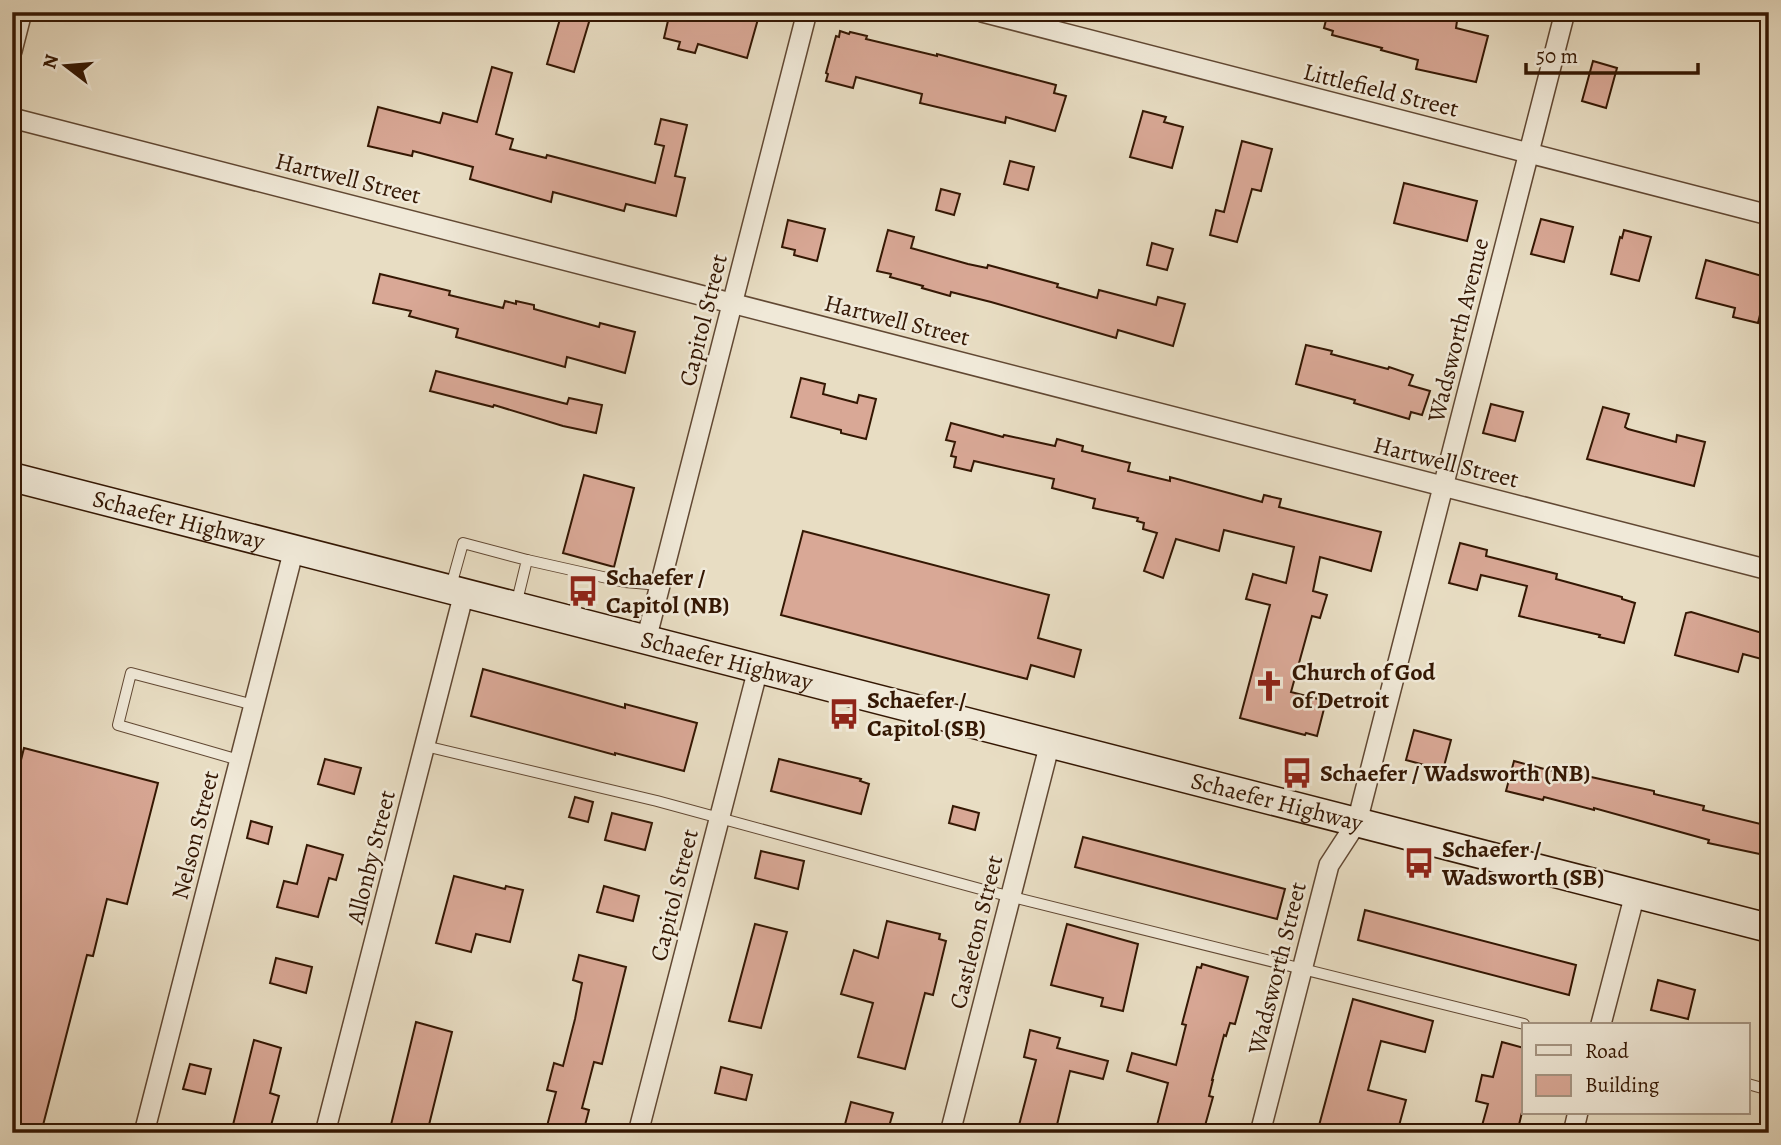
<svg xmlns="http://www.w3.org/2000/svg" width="1781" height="1145" viewBox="0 0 1781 1145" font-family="Alegreya,serif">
<rect width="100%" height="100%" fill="#e8ddc3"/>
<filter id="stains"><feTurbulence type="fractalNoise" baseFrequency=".00286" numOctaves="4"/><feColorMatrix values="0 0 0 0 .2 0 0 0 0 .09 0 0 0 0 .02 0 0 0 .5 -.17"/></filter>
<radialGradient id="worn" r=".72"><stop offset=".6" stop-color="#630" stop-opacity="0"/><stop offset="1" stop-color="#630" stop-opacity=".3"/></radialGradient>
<!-- building -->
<g fill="#d9a896" stroke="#341703" stroke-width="2">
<path d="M562,12H592L574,72L547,64Z"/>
<path d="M670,12H760L747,58L698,44L695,53L678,49L680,42L664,38Z"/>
<path d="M1328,12H1422L1457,21L1456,28L1488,36L1476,82L1416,69L1418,60L1381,50L1382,48L1332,35L1333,31L1324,28Z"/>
<path d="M840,31L849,34L850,32L867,36L866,39L937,56V54L1056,85L1054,93L1066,96L1055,131L1006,117L1005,123L920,103L922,94L856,77L853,88L826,81L828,74L826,73L836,36L839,37Z"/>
<path d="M1593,61L1617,68L1606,108L1582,101Z"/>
<path d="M492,67L512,73L496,134L513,139L510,149L546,158L547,155L655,183L664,146L655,144L661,119L687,125L675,176L685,178L676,216L626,204L624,211L553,192L551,202L470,179L473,167L413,151L412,156L368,146L378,107L440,123L443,113L477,122Z"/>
<path d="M1143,111L1166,117L1164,122L1183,127L1172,168L1130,157Z"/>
<path d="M1242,141L1272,149L1261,191L1252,189L1237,242L1210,235L1216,210L1224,212Z"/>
<path d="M1010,161L1034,167L1028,190L1004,184Z"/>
<path d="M1404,183L1477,201L1467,241L1394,223Z"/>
<path d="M941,189L960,194L954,215L936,210Z"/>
<path d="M1541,219L1573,227L1564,262L1531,254Z"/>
<path d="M788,220L825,229L817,261L794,255L795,250L782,247Z"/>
<path d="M888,230L914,237L911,248L968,264L987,268L988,265L1058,284L1057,287L1097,298L1099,290L1156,305L1158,297L1185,304L1173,346L1118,330L1116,338L991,302L951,292L950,296L922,288L923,286L890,277L891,274L877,271Z"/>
<path d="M1624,230L1651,237L1639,281L1611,274L1620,237L1622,238Z"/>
<path d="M1152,243L1173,249L1167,270L1147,265Z"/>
<path d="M1706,260L1769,278L1758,323L1733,317L1735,308L1696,298Z"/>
<path d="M380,274L450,291L449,295L503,308L505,301L516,304V301L534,305V309L599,327L600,323L635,332L625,373L567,357L565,367L456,337L458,329L409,316L411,311L373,303Z"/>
<path d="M1306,345L1332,351L1331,354L1388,369L1389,367L1413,375L1409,385L1430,391L1422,415L1411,412L1409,419L1354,403L1355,400L1296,384Z"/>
<path d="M436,371L567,404L569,398L602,405L596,433L563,426L494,405L493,407L430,391Z"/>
<path d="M801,378L825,384L823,394L857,403L859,395L876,399L866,439L841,433V430L791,417Z"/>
<path d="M1491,404L1523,412L1515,441L1483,433Z"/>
<path d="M1603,407L1629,414L1625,427L1628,429L1676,442L1677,435L1705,442L1694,486L1587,459Z"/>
<path d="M951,423L1003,437L1004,435L1055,446L1057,439L1083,446L1082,451L1130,463L1128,471L1170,481V477L1262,502L1264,495L1281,499L1279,507L1381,532L1371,571L1320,557L1313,591L1327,595L1320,618L1312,616L1291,692L1326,701L1317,736L1306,733L1305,735L1240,718L1270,605L1246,599L1253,574L1286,583L1294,547L1224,530L1219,551L1176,539L1163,578L1144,571L1157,533L1143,529L1144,523L1137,521L1138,518L1093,508L1095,499L1052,488L1054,479L974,461L971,471L954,467L956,457L951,456L955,442L946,440Z"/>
<path d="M584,475L634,488L614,567L563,553Z"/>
<path d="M803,531L1049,595L1038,638L1081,650L1074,677L1031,665L1027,679L781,615Z"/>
<path d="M1460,543L1487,550L1486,556L1557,574L1556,579L1622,597V599L1635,603L1624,643L1599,637L1600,635L1519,616L1527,586L1481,575L1477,590L1449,583Z"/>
<path d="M1691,612L1769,635V661L1743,654L1738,672L1675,655L1686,613Z"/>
<path d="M483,669L625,708V704L697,723L684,771L615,753V755L471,716Z"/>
<path d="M1414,730L1451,740L1443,770L1406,760Z"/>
<path d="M24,748L158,783L127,904L107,899L93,956L87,955L41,1133H12V796Z"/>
<path d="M325,759L361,768L354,794L318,784Z"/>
<path d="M779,759L861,779L860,781L869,784L861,814L771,791Z"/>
<path d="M1514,761L1563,774L1564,771L1654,791V794L1704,806L1703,810L1769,826V856L1708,843L1709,840L1594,808V810L1544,797L1543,800L1506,791Z"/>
<path d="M575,797L593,802L588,822L569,817Z"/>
<path d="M953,806L979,813L975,830L949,823Z"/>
<path d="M612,813L652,823L645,850L605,840Z"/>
<path d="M251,821L272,827L268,844L247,838Z"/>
<path d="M1083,837L1285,889L1277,919L1075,867Z"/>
<path d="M307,845L343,855L336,880L329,878L318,917L277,907L284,881L297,884Z"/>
<path d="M761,851L804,861L798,889L755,878Z"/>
<path d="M454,876L505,889L506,886L523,890L510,942L476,934L471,952L436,943Z"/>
<path d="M604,886L639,896L633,921L597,912Z"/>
<path d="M1365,910L1576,965L1569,995L1358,940Z"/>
<path d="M887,921L940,934L939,939L946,941L933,995L925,993L905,1069L858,1057L873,1003L841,994L854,950L878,958Z"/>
<path d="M755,924L787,932L761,1028L729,1021Z"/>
<path d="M1067,924L1138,944L1123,1011L1101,1006L1103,998L1051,985Z"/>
<path d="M579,955L626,967L602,1064L594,1062L582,1108L589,1110L583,1133H573L547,1126L556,1092L547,1090L554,1063L563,1066L575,1019L582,983L573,980Z"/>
<path d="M276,958L312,967L306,993L270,983Z"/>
<path d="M1202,964L1248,977L1235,1024L1230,1023L1226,1036L1224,1035L1212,1080H1213L1209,1096L1213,1097L1203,1133H1155L1168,1083L1127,1071L1132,1053L1176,1065L1186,1025L1182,1024L1197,967L1201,968Z"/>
<path d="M1658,980L1695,990L1688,1019L1651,1010Z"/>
<path d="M1353,999L1433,1021L1425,1052L1381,1041L1368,1090L1406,1100L1397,1133H1317Z"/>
<path d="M416,1022L452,1032L427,1133H404L390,1129Z"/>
<path d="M1030,1030L1060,1038L1057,1048L1108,1061L1103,1079L1070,1071L1055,1133H1017L1036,1060L1024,1057Z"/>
<path d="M254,1040L281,1048L270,1093L279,1096L269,1133H231Z"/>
<path d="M1502,1042L1524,1048V1104L1517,1133H1480L1488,1104L1476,1101L1482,1075L1493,1077Z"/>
<path d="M190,1064L211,1069L205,1094L183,1089Z"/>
<path d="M721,1067L752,1075L746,1100L715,1093Z"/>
<path d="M851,1102L893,1113L887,1133H861L844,1128Z"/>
</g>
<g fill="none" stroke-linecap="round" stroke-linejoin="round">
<defs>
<g id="lane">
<path d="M527,560L625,582L660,585"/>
<path d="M451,586L463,543L527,560L516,605"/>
<path d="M425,746L657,801L984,890L1524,1024"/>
<path d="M239,760L118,725L131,673L254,705"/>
<path d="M1748,1084L1769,1090"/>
</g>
<g id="street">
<path d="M982,12L1769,215"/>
<path d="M12,51L22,12"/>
<path d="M12,118L1769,570"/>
<path d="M646,640L807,12"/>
<path d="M1601,1024L1635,894"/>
<path d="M144,1133L294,549"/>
<path d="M325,1133L464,593"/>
<path d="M638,1133L758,669"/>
<path d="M950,1133L1050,743"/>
<path d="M1260,1133L1329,865L1357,822L1565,12"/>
<path d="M1573,1133L1578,1112"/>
</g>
<g id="secondary">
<path id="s1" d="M12,477L1769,928"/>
</g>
</defs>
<!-- lane casing -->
<use href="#lane" stroke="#614833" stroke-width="12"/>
<!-- street casing -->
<use href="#street" stroke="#614833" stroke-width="22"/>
<!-- secondary casing -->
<use href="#secondary" stroke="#341703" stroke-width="31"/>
<!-- lane -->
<use href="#lane" stroke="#f0e9d8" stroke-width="10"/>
<!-- street -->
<use href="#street" stroke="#f0e9d8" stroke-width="19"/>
<!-- secondary -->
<use href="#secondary" stroke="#f0e9d8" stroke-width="28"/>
</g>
<!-- icons -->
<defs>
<symbol id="bus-bare" viewBox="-9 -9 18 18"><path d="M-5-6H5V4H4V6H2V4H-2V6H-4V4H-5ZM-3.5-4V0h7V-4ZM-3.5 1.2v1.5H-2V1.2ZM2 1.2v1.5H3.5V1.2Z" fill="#8f2418" stroke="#f0e9d8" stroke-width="2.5" paint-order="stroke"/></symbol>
<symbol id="church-bare" viewBox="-9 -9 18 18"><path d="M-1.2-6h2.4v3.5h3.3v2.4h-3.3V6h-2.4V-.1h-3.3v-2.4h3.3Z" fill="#8f2418" stroke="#f0e9d8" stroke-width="2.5" paint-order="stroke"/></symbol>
</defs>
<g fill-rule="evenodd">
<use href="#bus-bare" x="561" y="569" width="44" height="44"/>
<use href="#church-bare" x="1247" y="664" width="44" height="44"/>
<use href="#bus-bare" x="822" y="692" width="44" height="44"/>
<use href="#bus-bare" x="1275" y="751" width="44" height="44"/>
<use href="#bus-bare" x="1397" y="841" width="44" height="44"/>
</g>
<g text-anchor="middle" stroke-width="5" stroke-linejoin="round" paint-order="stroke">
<!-- street labels -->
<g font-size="24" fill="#341703" stroke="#f0e9d8">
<text transform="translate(1381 90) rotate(14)" y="8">Littlefield Street</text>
<text transform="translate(348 178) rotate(14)" y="8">Hartwell Street</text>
<text transform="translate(703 320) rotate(-76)" y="8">Capitol Street</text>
<text transform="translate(897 320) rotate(14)" y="8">Hartwell Street</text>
<text transform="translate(1458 330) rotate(-76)" y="8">Wadsworth Avenue</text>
<text transform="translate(1446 462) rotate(14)" y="8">Hartwell Street</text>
<text dy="8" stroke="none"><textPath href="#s1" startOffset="172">Schaefer Highway</textPath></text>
<text dy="8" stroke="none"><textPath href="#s1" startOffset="738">Schaefer Highway</textPath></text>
<text dy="8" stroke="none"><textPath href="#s1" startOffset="1306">Schaefer Highway</textPath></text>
<text transform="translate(195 835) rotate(-76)" y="8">Nelson Street</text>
<text transform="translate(371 857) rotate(-76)" y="8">Allonby Street</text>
<text transform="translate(674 895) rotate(-76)" y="8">Capitol Street</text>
<text transform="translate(976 932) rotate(-76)" y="8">Castleton Street</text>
<text transform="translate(1277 968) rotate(-76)" y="8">Wadsworth Street</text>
</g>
<!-- poi labels -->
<g font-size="24" font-weight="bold" fill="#341703" stroke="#f0e9d8" text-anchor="start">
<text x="606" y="585">Schaefer /<tspan x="606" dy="28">Capitol (NB)</tspan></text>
<text x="1292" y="680">Church of God<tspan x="1292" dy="28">of Detroit</tspan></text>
<text x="867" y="708">Schaefer /<tspan x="867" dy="28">Capitol (SB)</tspan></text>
<text x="1320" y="781">Schaefer / Wadsworth (NB)</text>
<text x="1442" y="857">Schaefer /<tspan x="1442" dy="28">Wadsworth (SB)</tspan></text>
</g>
</g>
<!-- margin -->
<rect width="1781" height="1145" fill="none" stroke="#e8ddc3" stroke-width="42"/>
<rect x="14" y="14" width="1753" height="1117" fill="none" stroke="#341703" stroke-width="3.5"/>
<rect x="21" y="21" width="1739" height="1103" fill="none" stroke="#341703" stroke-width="2"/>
<!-- legend -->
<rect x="1522" y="1023" width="228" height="91" fill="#f0e9d8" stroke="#a59583" stroke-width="2"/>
<rect x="1536" y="1045" width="35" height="10" fill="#f0e9d8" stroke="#a59583" stroke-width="2"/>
<text x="1585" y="1058" font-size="21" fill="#341703">Road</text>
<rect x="1536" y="1075" width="35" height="21" fill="#d9a896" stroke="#a59583" stroke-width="2"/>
<text x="1585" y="1092" font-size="21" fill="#341703">Building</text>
<!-- north arrow -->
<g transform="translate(66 66) rotate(286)" stroke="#f0e9d8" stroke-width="5" paint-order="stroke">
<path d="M0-5L12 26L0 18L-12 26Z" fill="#341703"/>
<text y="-10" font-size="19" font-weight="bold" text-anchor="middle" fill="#341703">N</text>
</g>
<!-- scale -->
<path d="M1526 63v10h172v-10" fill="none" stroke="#341703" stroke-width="3.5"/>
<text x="1536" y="63" font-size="21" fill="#341703" stroke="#f0e9d8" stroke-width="5" paint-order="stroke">50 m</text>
<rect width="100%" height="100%" filter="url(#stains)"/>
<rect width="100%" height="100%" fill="url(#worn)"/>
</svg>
